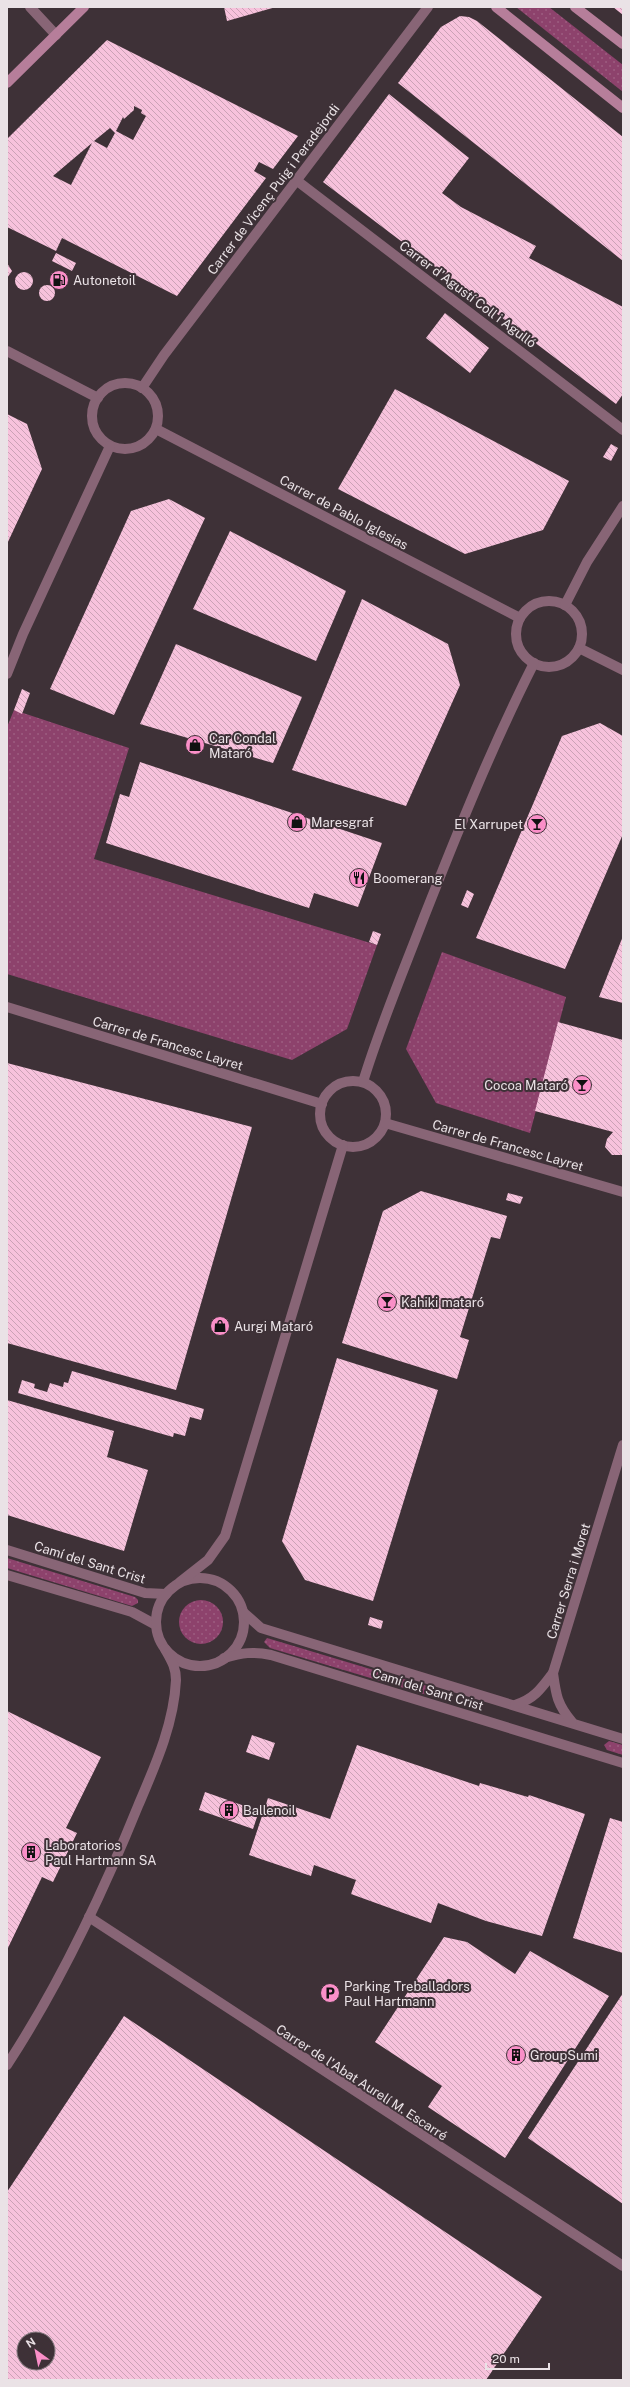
<svg xmlns="http://www.w3.org/2000/svg" width="630" height="2387" viewBox="0 0 630 2387" font-family="'Public Sans',sans-serif">
<defs>
<pattern id="grass-dots" width="8" height="8" patternUnits="userSpaceOnUse"><rect width="8" height="8" fill="#8d426c"/><path d="M2 2h.1M6 6h.1" fill="none" stroke="#9d5d81" stroke-width="1.8" stroke-linecap="round"/></pattern>
<pattern id="building-back-hatch" width="6" height="6" patternUnits="userSpaceOnUse"><rect width="6" height="6" fill="#f7c2dc"/><path d="M-1 5l2 2M0 0l6 6M5-1l2 2" fill="none" stroke="#cba2b6"/></pattern>
</defs>
<rect width="100%" height="100%" fill="#3e3137"/>
<!-- grass -->
<g fill="url(#grass-dots)">
<path d="M516,7H549L623,65V92Z"/>
<path d="M14,710L129,748L94,859L377,945L347,1029L292,1060L7,974V727Z"/>
<path d="M442,952L566,997L530,1133L436,1103L406,1049Z"/>
<path d="M7,1558L135,1597L138,1600V1603L132,1606L7,1568Z"/>
<circle cx="201" cy="1622" r="22"/>
<path d="M267,1638L437,1689L440,1693L434,1697L270,1648L264,1642Z"/>
<path d="M609,1741L623,1745V1755L607,1750L604,1745Z"/>
</g>
<!-- building -->
<g fill="url(#building-back-hatch)" fill-rule="evenodd">
<path d="M224,7H276L227,21Z"/>
<path d="M613,7H623V15Z"/>
<path d="M460,16L469,17L477,21L623,137V261L398,83L441,27Z"/>
<path d="M107,40L298,136L273,169L259,162L254,171L266,178L177,296L62,238L56,251L7,227V139ZM134,106L142,110L141,113L146,116L133,140L116,131L123,117L124,119L134,110ZM110,128L115,133L107,148L94,141ZM92,143L71,185L53,176Z"/>
<path d="M389,94L469,158L442,193L461,207L536,246L529,258L623,307V394L616,404L323,182Z"/>
<path d="M56,253L76,263L72,271L52,261Z"/>
<path d="M7,263L12,271L7,278Z"/>
<circle cx="24" cy="281" r="9"/>
<circle cx="47" cy="293" r="8"/>
<path d="M445,313L489,348L470,373L426,338Z"/>
<path d="M395,389L569,481L543,530L465,554L338,489Z"/>
<path d="M7,414L27,424L42,469L7,544Z"/>
<path d="M611,444L618,448L611,461L603,457Z"/>
<path d="M169,499L205,518L114,715L50,689L131,511Z"/>
<path d="M230,531L346,591L316,661L193,609Z"/>
<path d="M362,599L448,644L460,685L406,806L292,770Z"/>
<path d="M176,644L302,697L273,763L140,724Z"/>
<path d="M22,689L30,693L22,714L14,710Z"/>
<path d="M600,723L623,736V834L565,969L476,938L562,736Z"/>
<path d="M140,762L382,843L358,907L314,893L309,908L106,843L120,794L129,797Z"/>
<path d="M467,890L474,894L468,908L461,905Z"/>
<path d="M373,931L381,934L377,945L369,942Z"/>
<path d="M623,936V1003L599,997Z"/>
<path d="M558,1022L623,1040V1155H612L605,1147L607,1139L613,1132L535,1111Z"/>
<path d="M7,1063L252,1127L176,1390L7,1343Z"/>
<path d="M421,1191L507,1216L500,1239L491,1237L460,1337L469,1340L457,1379L342,1343L383,1211Z"/>
<path d="M508,1193L523,1197L520,1204L506,1200Z"/>
<path d="M337,1358L438,1390L373,1601L305,1580L282,1541Z"/>
<path d="M72,1371L204,1409L201,1420L190,1417L185,1436L174,1433L173,1437L18,1393L22,1380L35,1384L34,1388L47,1392L50,1383L63,1387L64,1382L68,1383Z"/>
<path d="M7,1400L114,1431L107,1457L148,1470L124,1551L7,1515Z"/>
<path d="M370,1617L383,1621L381,1629L368,1625Z"/>
<path d="M7,1711L101,1757L66,1828L77,1833L53,1882L42,1877L7,1950Z"/>
<path d="M252,1735L275,1743L269,1760L246,1752Z"/>
<path d="M357,1745L479,1786L480,1783L528,1797L529,1795L585,1814L542,1936L486,1921L438,1903L431,1923L351,1894L356,1880L314,1865L311,1876L249,1855L268,1798L330,1819Z"/>
<path d="M205,1792L259,1811L253,1829L199,1810Z"/>
<path d="M610,1818L623,1822V1953L573,1938Z"/>
<path d="M444,1937L467,1942L515,1974L530,1951L609,1996L505,2158L428,2107L442,2086L375,2042Z"/>
<path d="M623,1993V2204L528,2138Z"/>
<path d="M124,2016L542,2297L486,2380H7V2192ZM24,2339H48V2363H24Z"/>
</g>
<g fill="none" stroke-linecap="round" stroke-linejoin="round">
<!-- street -->
<g stroke="#886576" stroke-width="10">
<path d="M30,7L56,35"/>
<path d="M296,180L623,430"/>
<path d="M7,351L98,398"/>
<circle cx="125" cy="416" r="33"/>
<path d="M142,388L164,355L428,7"/>
<path d="M156,429L520,618"/>
<circle cx="549" cy="634" r="33"/>
<path d="M565,605L587,562L623,506"/>
<path d="M579,648L623,670"/>
<path d="M7,674L23,634L110,446"/>
<path d="M7,1007L322,1104"/>
<circle cx="353" cy="1114" r="33"/>
<path d="M363,1082C380,1026 403,972 424,917C458,831 492,746 534,663"/>
<path d="M385,1123L623,1192"/>
<path d="M7,1550L145,1593L166,1594"/>
<path d="M7,1575L132,1612L156,1625"/>
<circle cx="200" cy="1622" r="44"/>
<path d="M180,1582L208,1560L225,1536L343,1145"/>
<path d="M243,1612L261,1628L623,1739"/>
<path d="M224,1658C242,1653 253,1651 271,1655L623,1763"/>
<path d="M515,1705C534,1699 541,1689 553,1673"/>
<path d="M572,1722C557,1704 556,1695 553,1673L623,1445"/>
<path d="M89,1917L623,2266"/>
<path d="M7,2065C60,1984 102,1895 138,1806C155,1766 174,1724 176,1680C176,1667 171,1660 165,1649"/>
</g>
<!-- secondary -->
<g stroke="#b67e9a" stroke-width="10">
<path d="M496,7L623,108"/>
<path d="M575,7L623,44"/>
<path d="M7,83L84,7"/>
</g>
</g>
<!-- icons -->
<defs>
<symbol id="fuel-disc" viewBox="-11 -11 22 22"><circle r="9.5" fill="#fa8fc8" stroke="#3e3137"/><path d="M-5.5-6h7V0h2V4h1.3V-2.5L3-4.5l.8-.8L6-3V5H2.5V1h-1V6h-7ZM-4.2-4.7v3.2H.2V-4.7Z" fill="#111"/></symbol>
<symbol id="shop-disc" viewBox="-11 -11 22 22"><circle r="9.5" fill="#fa8fc8" stroke="#3e3137"/><path d="M-5-2.5h2.3a2.7 3.5 0 0 1 5.4 0H5L5.5 6h-11ZM-1.5-2.5h3a1.5 2.3 0 0 0-3 0Z" fill="#111"/></symbol>
<symbol id="bar-disc" viewBox="-11 -11 22 22"><circle r="9.5" fill="#fa8fc8" stroke="#3e3137"/><path d="M-6-5H6L.8 .8V4.5H3.5V6h-7V4.5H-.8V.8Z" fill="#111"/></symbol>
<symbol id="restaurant-disc" viewBox="-11 -11 22 22"><circle r="9.5" fill="#fa8fc8" stroke="#3e3137"/><path d="M-5-6h1v4h1v-4h1v4h1v-4h1v5L-1.5 .5V6h-2V.5L-5-1ZM5-6V6H3V1.5H1.5Q1.5-4 5-6Z" fill="#111"/></symbol>
<symbol id="building-disc" viewBox="-11 -11 22 22"><circle r="9.5" fill="#fa8fc8" stroke="#3e3137"/><path d="M-4-6H4V6H1V3H-1V6H-4ZM-2.5-4.3h1.7v1.8h-1.7ZM.8-4.3h1.7v1.8H.8ZM-2.5-1h1.7V.8h-1.7ZM.8-1h1.7V.8H.8Z" fill="#111"/></symbol>
<symbol id="parking-disc" viewBox="-11 -11 22 22"><circle r="9.5" fill="#fa8fc8" stroke="#3e3137"/><path d="M-3.5-5.5H1a3.5 3.5 0 0 1 0 7H-1V5.5H-3.5ZM-1-3.4V-.6H.8a1.4 1.4 0 0 0 0-2.8Z" fill="#111"/></symbol>
</defs>
<g fill-rule="evenodd">
<use href="#fuel-disc" x="48" y="269" width="22" height="22"/>
<use href="#shop-disc" x="184" y="734" width="22" height="22"/>
<use href="#shop-disc" x="286" y="811" width="22" height="22"/>
<use href="#bar-disc" x="526" y="813" width="22" height="22"/>
<use href="#restaurant-disc" x="348" y="867" width="22" height="22"/>
<use href="#bar-disc" x="571" y="1074" width="22" height="22"/>
<use href="#bar-disc" x="376" y="1291" width="22" height="22"/>
<use href="#shop-disc" x="209" y="1315" width="22" height="22"/>
<use href="#building-disc" x="218" y="1799" width="22" height="22"/>
<use href="#building-disc" x="20" y="1841" width="22" height="22"/>
<use href="#parking-disc" x="319" y="1982" width="22" height="22"/>
<use href="#building-disc" x="505" y="2044" width="22" height="22"/>
</g>
<g text-anchor="middle" stroke-width="4" stroke-linejoin="round" paint-order="stroke">
<!-- street labels -->
<g font-size="13" fill="#eae2e6" stroke="#3e3137">
<text transform="translate(273 189) rotate(-53)" y="5">Carrer de Vicenç Puig i Peradejordi</text>
<text transform="translate(468 294) rotate(37)" y="5">Carrer d'Agustí Coll i Agulló</text>
<text transform="translate(344 512) rotate(28)" y="5">Carrer de Pablo Iglesias</text>
<text transform="translate(168 1043) rotate(17)" y="5">Carrer de Francesc Layret</text>
<text transform="translate(508 1145) rotate(16)" y="5">Carrer de Francesc Layret</text>
<text transform="translate(90 1562) rotate(17)" y="5">Camí del Sant Crist</text>
<text transform="translate(568 1581) rotate(-73)" y="5">Carrer Serra i Moret</text>
<text transform="translate(428 1689) rotate(17)" y="5">Camí del Sant Crist</text>
<text transform="translate(362 2082) rotate(33)" y="5">Carrer de l'Abat Aurelí M. Escarré</text>
</g>
<!-- poi labels -->
<g font-size="13" fill="#eae2e6" stroke="#3e3137" text-anchor="start">
<text x="73" y="285">Autonetoil</text>
<text x="209" y="743">Car Condal<tspan x="209" dy="15">Mataró</tspan></text>
<text x="311" y="827">Maresgraf</text>
<text x="523" y="829" text-anchor="end">El Xarrupet</text>
<text x="373" y="883">Boomerang</text>
<text x="568" y="1090" text-anchor="end">Cocoa Mataró</text>
<text x="401" y="1307">Kahiki mataró</text>
<text x="234" y="1331">Aurgi Mataró</text>
<text x="243" y="1815">Ballenoil</text>
<text x="45" y="1850">Laboratorios<tspan x="45" dy="15">Paul Hartmann SA</tspan></text>
<text x="344" y="1991">Parking Treballadors<tspan x="344" dy="15">Paul Hartmann</tspan></text>
<text x="530" y="2060">GroupSumi</text>
</g>
</g>
<!-- border -->
<rect width="630" height="2387" fill="none" stroke="#eae2e6" stroke-width="16"/>
<!-- north arrow -->
<g transform="translate(36 2351) rotate(327)"><circle r="19" fill="#3e3137" stroke="#83787d"/>
<path d="M0-3L7 15L0 10L-7 15Z" fill="#fa8fc8"/>
<text y="-6" font-size="11" font-weight="bold" text-anchor="middle" fill="#eae2e6">N</text>
</g>
<!-- scale -->
<path d="M486 2363v6h63v-6" fill="none" stroke="#eae2e6" stroke-width="2"/>
<text x="492" y="2363" font-size="12" fill="#eae2e6" stroke="#3e3137" stroke-width="3" paint-order="stroke">20 m</text>
</svg>
